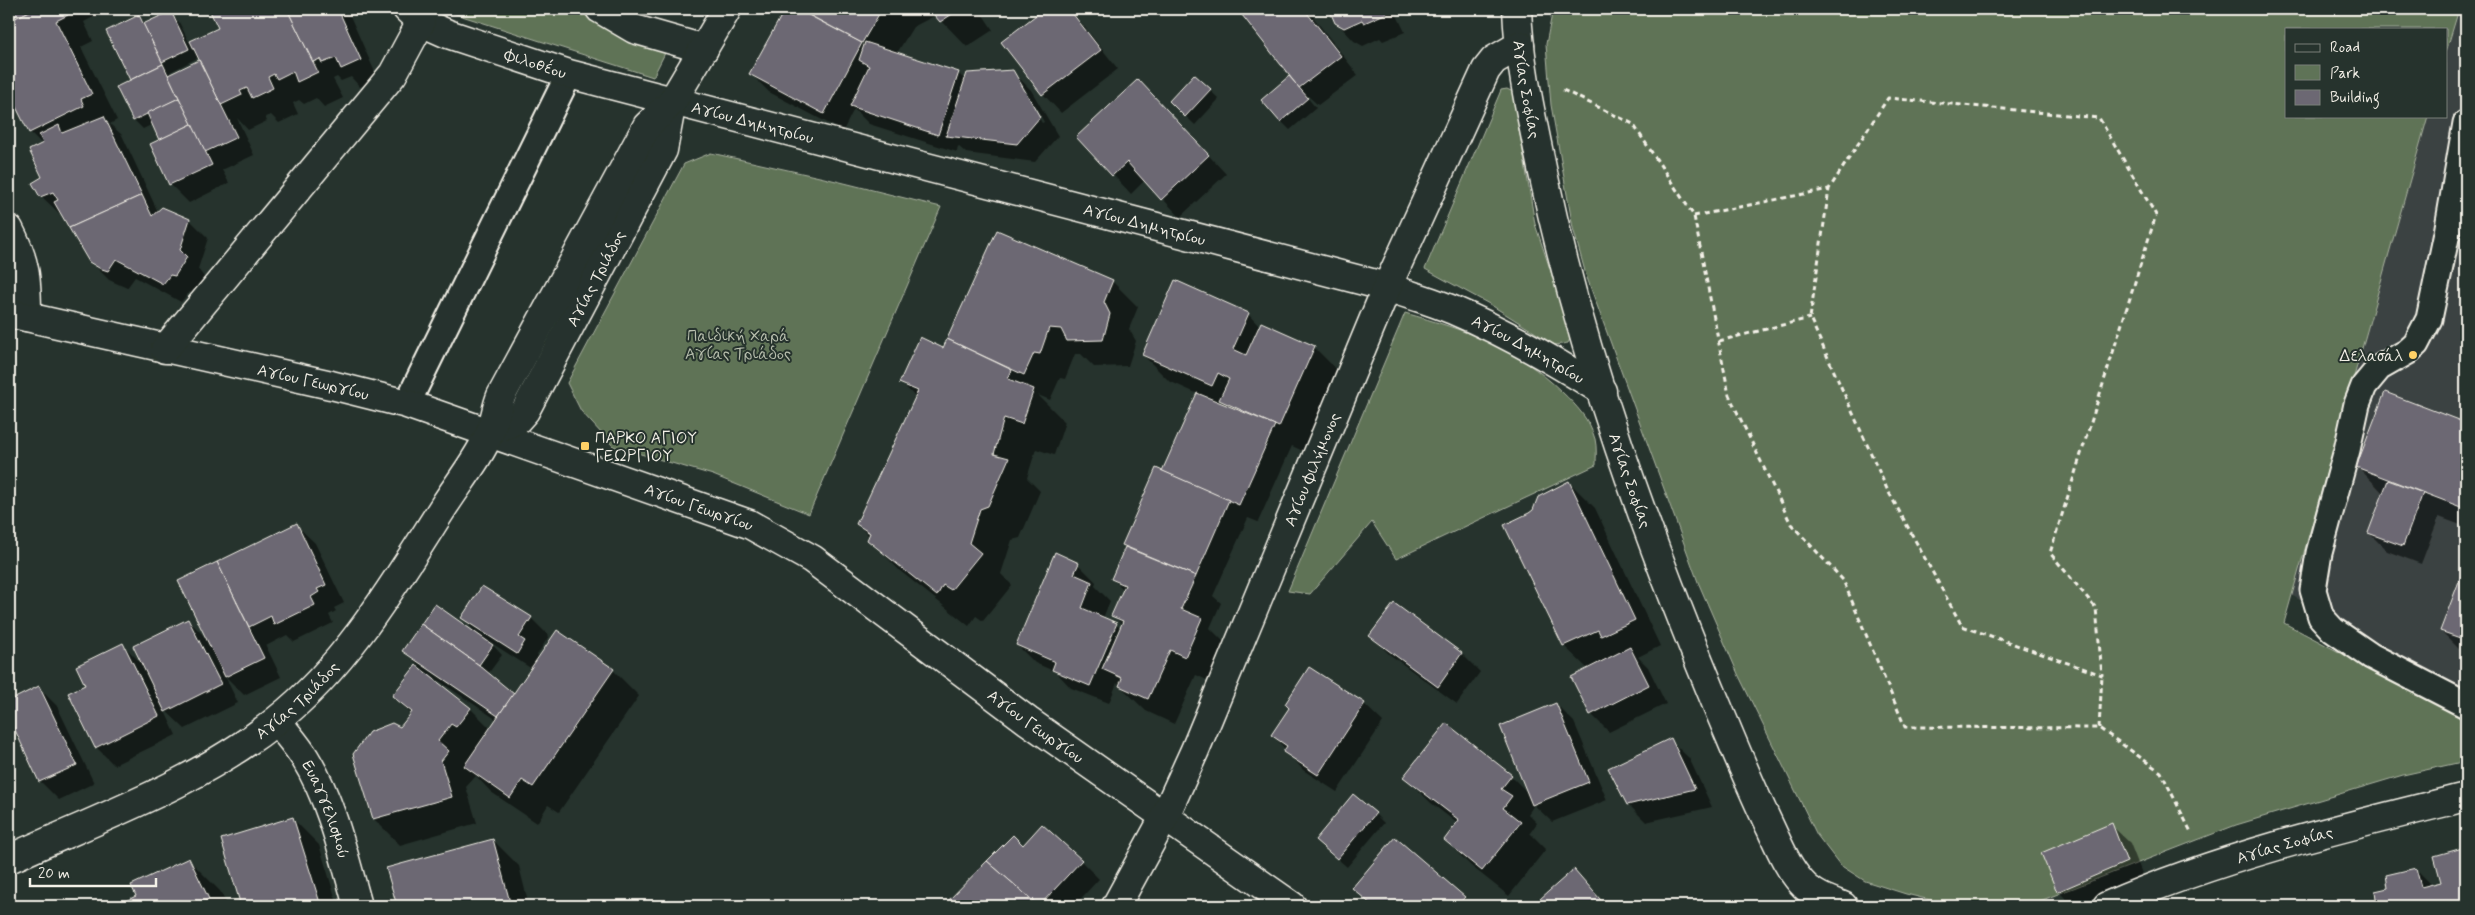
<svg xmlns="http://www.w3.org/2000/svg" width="2475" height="915" viewBox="0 0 2475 915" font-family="Mynerve,sans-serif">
<rect width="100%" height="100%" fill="#26332d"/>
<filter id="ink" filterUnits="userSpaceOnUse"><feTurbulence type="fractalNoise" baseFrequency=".02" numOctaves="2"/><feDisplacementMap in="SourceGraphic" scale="10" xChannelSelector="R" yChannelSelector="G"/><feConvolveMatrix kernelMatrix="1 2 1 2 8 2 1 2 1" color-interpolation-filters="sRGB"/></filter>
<g filter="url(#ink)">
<!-- built -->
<path fill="#3b4342" d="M2459,9H2466V691L2291,595L2428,116H2446V52Z"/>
<!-- green -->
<g fill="#5f7357" stroke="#aab2a0">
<path d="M440,9H581L626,36L666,51L653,77Z"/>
<path d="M1553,9H2459L2446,52V29H2286V116H2428L2284,623L2466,719V761L2403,775L2236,825L2040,901L2019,906H1955L1906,894L1865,881L1840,865L1817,835L1738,674L1698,582L1586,275L1573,228L1551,105L1546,44Z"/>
<path d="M1507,89L1513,92L1535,224L1572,335L1568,343L1555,345L1491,305L1425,269L1499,95L1501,90Z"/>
<path d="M711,153L824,178L941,207L809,514L713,475L613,446L581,411L567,383L684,164Z"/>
<path d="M1405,313C1466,330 1516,347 1562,392C1577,406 1589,419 1595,439C1597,447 1596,457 1596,465L1396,559L1372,522L1310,594L1288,591Z"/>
</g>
<!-- shadow -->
<g fill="#0007" fill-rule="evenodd">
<path d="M9,9H104L105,11L84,22L93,41L81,47L117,120L110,124L122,135L158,212L190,220L208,238L198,269L204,277L193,294L189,292L181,302L135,277L127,288L109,280L90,261L62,214H60L41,196L42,144L30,132L9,90Z"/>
<path d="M210,9H347L378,79L360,87L351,77L341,81L337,77L333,79L343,98L324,107L316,98L304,104L299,100L293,103L298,114L279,123L271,115L265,117L267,121L248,130L237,118L254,155L222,170L229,183L189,203L171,185L151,145L161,140L153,124L143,129L134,120L132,81L108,32L139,17L146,24L170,13L179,22L189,42L219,28ZM199,57L201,60L172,74L170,72Z"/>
<path d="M786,9L798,10L979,9L993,30L967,47L936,15L913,27L897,53L958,73L966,81L1013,72L1031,90L1058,136L1035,162L966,153L958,146L957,152L869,124L854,109L843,131L769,92L751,74ZM1022,89H1025L1044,122L1042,123Z"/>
<path d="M1046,9H1070L1118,69L1061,113L1043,94L1002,42Z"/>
<path d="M1251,9H1307L1358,75L1318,105L1308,96L1307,97L1316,108L1290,130L1281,121L1295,81L1243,15Z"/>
<path d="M1331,9H1394L1405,32L1383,41L1380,38L1363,46L1354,41L1336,22Z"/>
<path d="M1195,76L1219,99L1195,125L1179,110Z"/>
<path d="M1156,99L1226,174L1180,217L1145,180L1131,194L1078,137Z"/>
<path d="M998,231L1112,281L1138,307L1129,329L1136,341L1128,366L1094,367L1081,354H1075L1065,379L1060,378L1050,400L1038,395L1065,422L1054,455L1036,449L1027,478L1040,491L1020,538L1012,540L1001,574L1012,585L983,621L976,616L969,626L900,571L869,539L870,537L857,524L916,398L901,382L943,349Z"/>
<path d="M1248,314L1260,327L1314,347L1340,373L1305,452L1292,446L1258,522L1248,518L1213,596L1221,603L1210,628L1227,645L1211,682L1196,675L1174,724L1146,711L1117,683L1109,703L1071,688L1056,672L1035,663L1017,645L1078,564L1096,582L1095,586L1110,601L1103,618L1121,628L1122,625L1113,615L1124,590L1112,578L1126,548L1123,545L1163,473L1198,394L1169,381L1143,355Z"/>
<path d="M2385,394L2466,424V527L2439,517L2421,564L2387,551L2369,533L2384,494L2358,467Z"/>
<path d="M1569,482L1595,508L1660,646L1638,657L1648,667L1666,704L1609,732L1591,714L1588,669L1564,646L1505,526L1534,511L1536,501Z"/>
<path d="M296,525L315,543L344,603L334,608L336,611L329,615L333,623L294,642L287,635L266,646L281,677L244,695L225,676L238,703L185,729L164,709L176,735L114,765L96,747L87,686L123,645L144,666L188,620L207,639L179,582Z"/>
<path d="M2466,566V651L2459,649L2441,631Z"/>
<path d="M1394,604L1462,654L1480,672L1457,704L1389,654L1371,636Z"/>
<path d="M463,618H531L549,636L537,655L540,657L613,670L639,696L559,812L548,805L537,823L491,792L476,776L466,787L477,823L400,845L374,819L354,754L401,728L411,714L394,696L416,667L471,709L491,729L497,720L423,670L404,650L480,638ZM490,642L532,669L514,696L488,674L502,655Z"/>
<path d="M1310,668L1364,704L1383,722L1337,792L1303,770L1273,735L1290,708Z"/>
<path d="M39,688L57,706L94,783L59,800L40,781L9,714V702Z"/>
<path d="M1556,704L1574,722L1607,800L1552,822L1534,805L1528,814L1537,823L1530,833L1546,849L1509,896L1471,866L1445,840L1458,824L1431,803L1405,777L1446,725L1511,776L1529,794Z"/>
<path d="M1670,740L1689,758L1712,807L1646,822L1628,804Z"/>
<path d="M1375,814L1384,823L1347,867L1326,849Z"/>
<path d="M293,819L319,845L338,906H243L222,840Z"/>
<path d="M2111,825L2130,843L2145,881L2084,906H2073L2058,891Z"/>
<path d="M493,840L519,866L529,906H398L388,869Z"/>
<path d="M1023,847L1081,861L1099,879L1074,906H953L949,902Z"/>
<path d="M2466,849V906H2379L2376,892L2390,889L2416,869L2432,885L2442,883L2436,857Z"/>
<path d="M188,859L220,891L228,906H118L138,896Z"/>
<path d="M1574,871L1607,906H1534Z"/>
<path d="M1354,887L1464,898L1472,906H1372Z"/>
</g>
<!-- building -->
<g fill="#6c6873" stroke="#f4f1e8">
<path d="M9,9H34L9,21Z"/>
<path d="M34,9H65L68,15L56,21L92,94L81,99L84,106L29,133L9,93V21Z"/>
<path d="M209,9H287L318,72L297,82L293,71L277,79L274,74L268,77L273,88L252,98L247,88L240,91L242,95L221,105L190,41L218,28Z"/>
<path d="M287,9H338L361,60L341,69L336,58L322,63L320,59L313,62Z"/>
<path d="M785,9H797L862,43L824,114L749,74Z"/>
<path d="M798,9H882L862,43Z"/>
<path d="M929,9H960L940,22Z"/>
<path d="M1044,9H1069L1101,50L1042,95L1001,42Z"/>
<path d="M1249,9H1304L1341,56L1299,88L1242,15Z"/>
<path d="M1329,9H1385L1387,13L1364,23L1362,20L1344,28L1335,23Z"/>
<path d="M171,11L189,49L162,62L143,24Z"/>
<path d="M139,15L163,64L130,80L106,31Z"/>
<path d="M865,42L959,72L938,135L850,106L869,66L859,60Z"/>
<path d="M199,60L237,137L205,152L168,75Z"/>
<path d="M163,64L179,98L133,121L116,87Z"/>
<path d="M1013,70L1040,117L1017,144L946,136L967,73Z"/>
<path d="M1194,74L1211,89L1185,117L1169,101Z"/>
<path d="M1289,76L1308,98L1280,122L1261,100Z"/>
<path d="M1138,79L1209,155L1161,200L1127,162L1112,176L1076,137Z"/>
<path d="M179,98L192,124L159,140L147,113Z"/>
<path d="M104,116L142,195L69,228L54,202L58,200L53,192L40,197L32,183L42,177L29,150L43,143L39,135L59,125L62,133Z"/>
<path d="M192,124L212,165L169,185L150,144Z"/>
<path d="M142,195L152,216L162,207L190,219L180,250L187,257L175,276L170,275L163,284L116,259L108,271L99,268L89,262L69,228Z"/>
<path d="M997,230L1113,280L1104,302L1110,314L1103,340L1067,341L1061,329L1049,328L1040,354L1034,353L1024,375L947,339Z"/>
<path d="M1175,280L1249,313L1233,349L1246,355L1261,322L1315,346L1279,427L1219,400L1229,379L1218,373L1212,386L1142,355Z"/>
<path d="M920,337L943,348L947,339L1012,370L1008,379L1034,389L1022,424L1004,418L994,454L1009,458L988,506L980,509L969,543L981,553L951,590L943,585L937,596L867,540L870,533L856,524L918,391L899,383Z"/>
<path d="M2385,392L2466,423V509L2356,467Z"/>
<path d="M1197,393L1275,425L1239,505L1162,471Z"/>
<path d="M1156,468L1229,500L1196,576L1122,545Z"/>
<path d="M2388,480L2423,493L2403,546L2368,533Z"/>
<path d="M1569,481L1635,620L1601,636L1598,630L1563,646L1504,525L1529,513L1533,510L1538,497Z"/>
<path d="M297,523L326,585L317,589L319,592L311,597L315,605L274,625L271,616L249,627L217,562Z"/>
<path d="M1125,547L1196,576L1181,609L1202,618L1185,657L1170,650L1148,699L1119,686L1122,678L1102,669L1123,621L1111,616L1125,585L1111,579Z"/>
<path d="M1055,552L1079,563L1074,574L1092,582L1082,608L1117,623L1090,686L1052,670L1055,662L1016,645Z"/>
<path d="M217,562L264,658L225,677L178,581Z"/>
<path d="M2466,563V640L2440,631Z"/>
<path d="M482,586L532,617L519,637L525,641L517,654L461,618Z"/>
<path d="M1394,603L1462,653L1438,687L1369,636Z"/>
<path d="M435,604L493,645L479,665L421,624Z"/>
<path d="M188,619L221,684L165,712L133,646Z"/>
<path d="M421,624L479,665L514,694L498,716L402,651Z"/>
<path d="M557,630L614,669L533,787L522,780L510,798L464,766Z"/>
<path d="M123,643L159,716L95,748L68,693L85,685L76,666Z"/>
<path d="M1630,647L1649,685L1590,715L1571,677Z"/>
<path d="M416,665L471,708L456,727L451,724L438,741L449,751L441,761L452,797L373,819L353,754L369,732L392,723L400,727L412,712L392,696Z"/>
<path d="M1309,667L1365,703L1318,775L1283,752L1287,746L1271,735L1289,708L1285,704Z"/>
<path d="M39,686L77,765L39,782L9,717V701Z"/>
<path d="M1556,703L1589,782L1532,805L1500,726Z"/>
<path d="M1446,723L1512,775L1501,789L1512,796L1503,808L1521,822L1482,871L1444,840L1459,820L1403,777Z"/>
<path d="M1671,738L1695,789L1627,805L1608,768Z"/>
<path d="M1353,794L1376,813L1337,859L1315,840Z"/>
<path d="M293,817L321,906H241L221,839Z"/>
<path d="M2112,823L2127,862L2057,892L2041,853Z"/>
<path d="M1042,824L1082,860L1039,906L987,861L1013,835L1023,845Z"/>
<path d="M1395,837L1465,897L1457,906H1373L1352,888Z"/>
<path d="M493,839L511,906H397L386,868Z"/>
<path d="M2466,847V906H2377L2375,891L2388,888L2386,875L2416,868L2421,887L2441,882L2434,856Z"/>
<path d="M189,858L209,899L193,906H115L136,896L131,885Z"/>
<path d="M987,861L1039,906H951L947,902Z"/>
<path d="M1574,869L1606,906H1532Z"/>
</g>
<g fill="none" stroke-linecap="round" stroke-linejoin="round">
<defs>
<g id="service">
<path d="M2466,123L2447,233L2429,319L2416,344L2407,352L2379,368L2364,386L2357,404L2347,450L2319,553L2313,590L2321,617L2333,630L2371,656L2466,705"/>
<path d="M407,404L569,74"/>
</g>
<g id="minor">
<path id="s1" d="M407,9L421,22L448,34L569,74L1387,287C1409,295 1432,301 1453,310C1505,332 1555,361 1602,391"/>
<path d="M600,9L634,29L704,49"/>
<path id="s2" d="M1517,9C1519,63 1532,119 1543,173C1582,358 1648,540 1721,715C1737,753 1752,790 1770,827C1779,846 1787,866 1801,882C1812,895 1827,900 1843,906"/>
<path d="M9,229C26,262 27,279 27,317"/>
<path id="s3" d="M9,313L331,385L407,404L749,524L812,559L1028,721L1292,906"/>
<path d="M165,349L393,74L421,22"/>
<path id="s4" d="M490,432L517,420L525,411L663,150L672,102"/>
<path id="s5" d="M277,721C286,733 297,745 305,758C332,802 344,857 358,906"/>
<path id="s6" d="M9,859C99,818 199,783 277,720C348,664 396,581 444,506C458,484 481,455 490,432C495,421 496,408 501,396L647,126L672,102L727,9"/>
<path id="s7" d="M1116,906L1165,816L1195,750L1387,287L1486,70L1494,60L1520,45"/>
<path id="s8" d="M2107,906C2222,856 2344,827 2466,797"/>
</g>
</defs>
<!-- service casing -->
<use href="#service" stroke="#f4f1e8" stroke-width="29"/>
<!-- minor casing -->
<use href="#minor" stroke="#f4f1e8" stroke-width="31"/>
<!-- path -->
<g stroke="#f4f1e8" stroke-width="3" stroke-dasharray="5 4" stroke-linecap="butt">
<path d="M1563,90L1633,124L1694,216L1729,395L1791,524L1843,580L1905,727L2099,728L2161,772L2192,834"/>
<path d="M1694,216L1829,189L1888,98L2099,118L2156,215L2050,553L2096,608L2102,675L1962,626L1887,489L1810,318L1829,189"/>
<path d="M1719,341L1810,318"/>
<path d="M2099,728L2102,675"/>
</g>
<!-- service -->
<use href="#service" stroke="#26332d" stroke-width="25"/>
<!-- minor -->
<use href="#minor" stroke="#26332d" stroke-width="28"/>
</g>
</g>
<!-- markers -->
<g fill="#ffd166" stroke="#26332d" stroke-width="2">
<circle cx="2413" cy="355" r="5"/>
<rect x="580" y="441" width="10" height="10" rx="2.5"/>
</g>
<g text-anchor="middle" stroke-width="4" stroke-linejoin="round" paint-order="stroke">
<!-- street labels -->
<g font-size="16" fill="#f4f1e8" stroke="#26332d">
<text dy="6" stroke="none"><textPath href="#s1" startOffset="141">Φιλοθέου</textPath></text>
<text dy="6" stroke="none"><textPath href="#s2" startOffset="81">Αγίας Σοφίας</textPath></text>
<text dy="6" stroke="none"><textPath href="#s1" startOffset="366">Αγίου Δημητρίου</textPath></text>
<text dy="6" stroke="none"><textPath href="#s1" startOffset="771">Αγίου Δημητρίου</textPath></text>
<text dy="6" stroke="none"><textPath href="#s4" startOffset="192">Αγίας Τριάδος</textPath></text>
<text dy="6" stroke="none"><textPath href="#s1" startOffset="1176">Αγίου Δημητρίου</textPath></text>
<text dy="6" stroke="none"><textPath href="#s3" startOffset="312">Αγίου Γεωργίου</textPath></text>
<text dy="6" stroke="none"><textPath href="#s7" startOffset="479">Αγίου Φιλήμονος</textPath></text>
<text dy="6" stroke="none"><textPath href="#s2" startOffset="486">Αγίας Σοφίας</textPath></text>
<text dy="6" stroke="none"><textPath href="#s3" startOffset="718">Αγίου Γεωργίου</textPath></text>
<text dy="6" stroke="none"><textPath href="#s6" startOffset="331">Αγίας Τριάδος</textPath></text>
<text dy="6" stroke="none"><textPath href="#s3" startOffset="1122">Αγίου Γεωργίου</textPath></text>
<text dy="6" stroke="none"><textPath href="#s5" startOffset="102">Ευαγγελισμού</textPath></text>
<text dy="6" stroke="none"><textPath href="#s8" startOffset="188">Αγίας Σοφίας</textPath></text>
</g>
<!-- park labels -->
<g font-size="16" fill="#b8bfae" stroke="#26332d">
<text x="738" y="341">Παιδική Χαρά<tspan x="738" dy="18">Αγίας Τριάδος</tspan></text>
</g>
<!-- poi labels -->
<g font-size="16" fill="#f4f1e8" stroke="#26332d" text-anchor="end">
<text x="2403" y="361">Δελασάλ</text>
<text x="595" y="443" text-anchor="start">ΠΑΡΚΟ ΑΓΙΟΥ<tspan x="595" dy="18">ΓΕΩΡΓΙΟΥ</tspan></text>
</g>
</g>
<!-- margin -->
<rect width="2475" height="915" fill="none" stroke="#26332d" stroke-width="30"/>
<rect x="15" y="15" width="2445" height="885" fill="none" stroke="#f4f1e8" stroke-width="2" filter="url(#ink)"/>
<!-- legend -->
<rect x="2285" y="28" width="162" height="90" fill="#26332d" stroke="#787f78"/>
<rect x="2295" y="44" width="25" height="8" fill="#26332d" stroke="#787f78"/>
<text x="2330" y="52" font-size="15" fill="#f4f1e8">Road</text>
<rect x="2295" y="65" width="25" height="15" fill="#5f7357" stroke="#787f78"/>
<text x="2330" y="78" font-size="15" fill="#f4f1e8">Park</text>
<rect x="2295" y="90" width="25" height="15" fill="#6c6873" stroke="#787f78"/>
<text x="2330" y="102" font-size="15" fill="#f4f1e8">Building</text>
<!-- scale -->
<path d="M30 878v8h126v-8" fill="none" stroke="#f4f1e8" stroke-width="2.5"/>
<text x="38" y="878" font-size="15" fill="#f4f1e8" stroke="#26332d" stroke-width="4" paint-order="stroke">20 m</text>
</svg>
